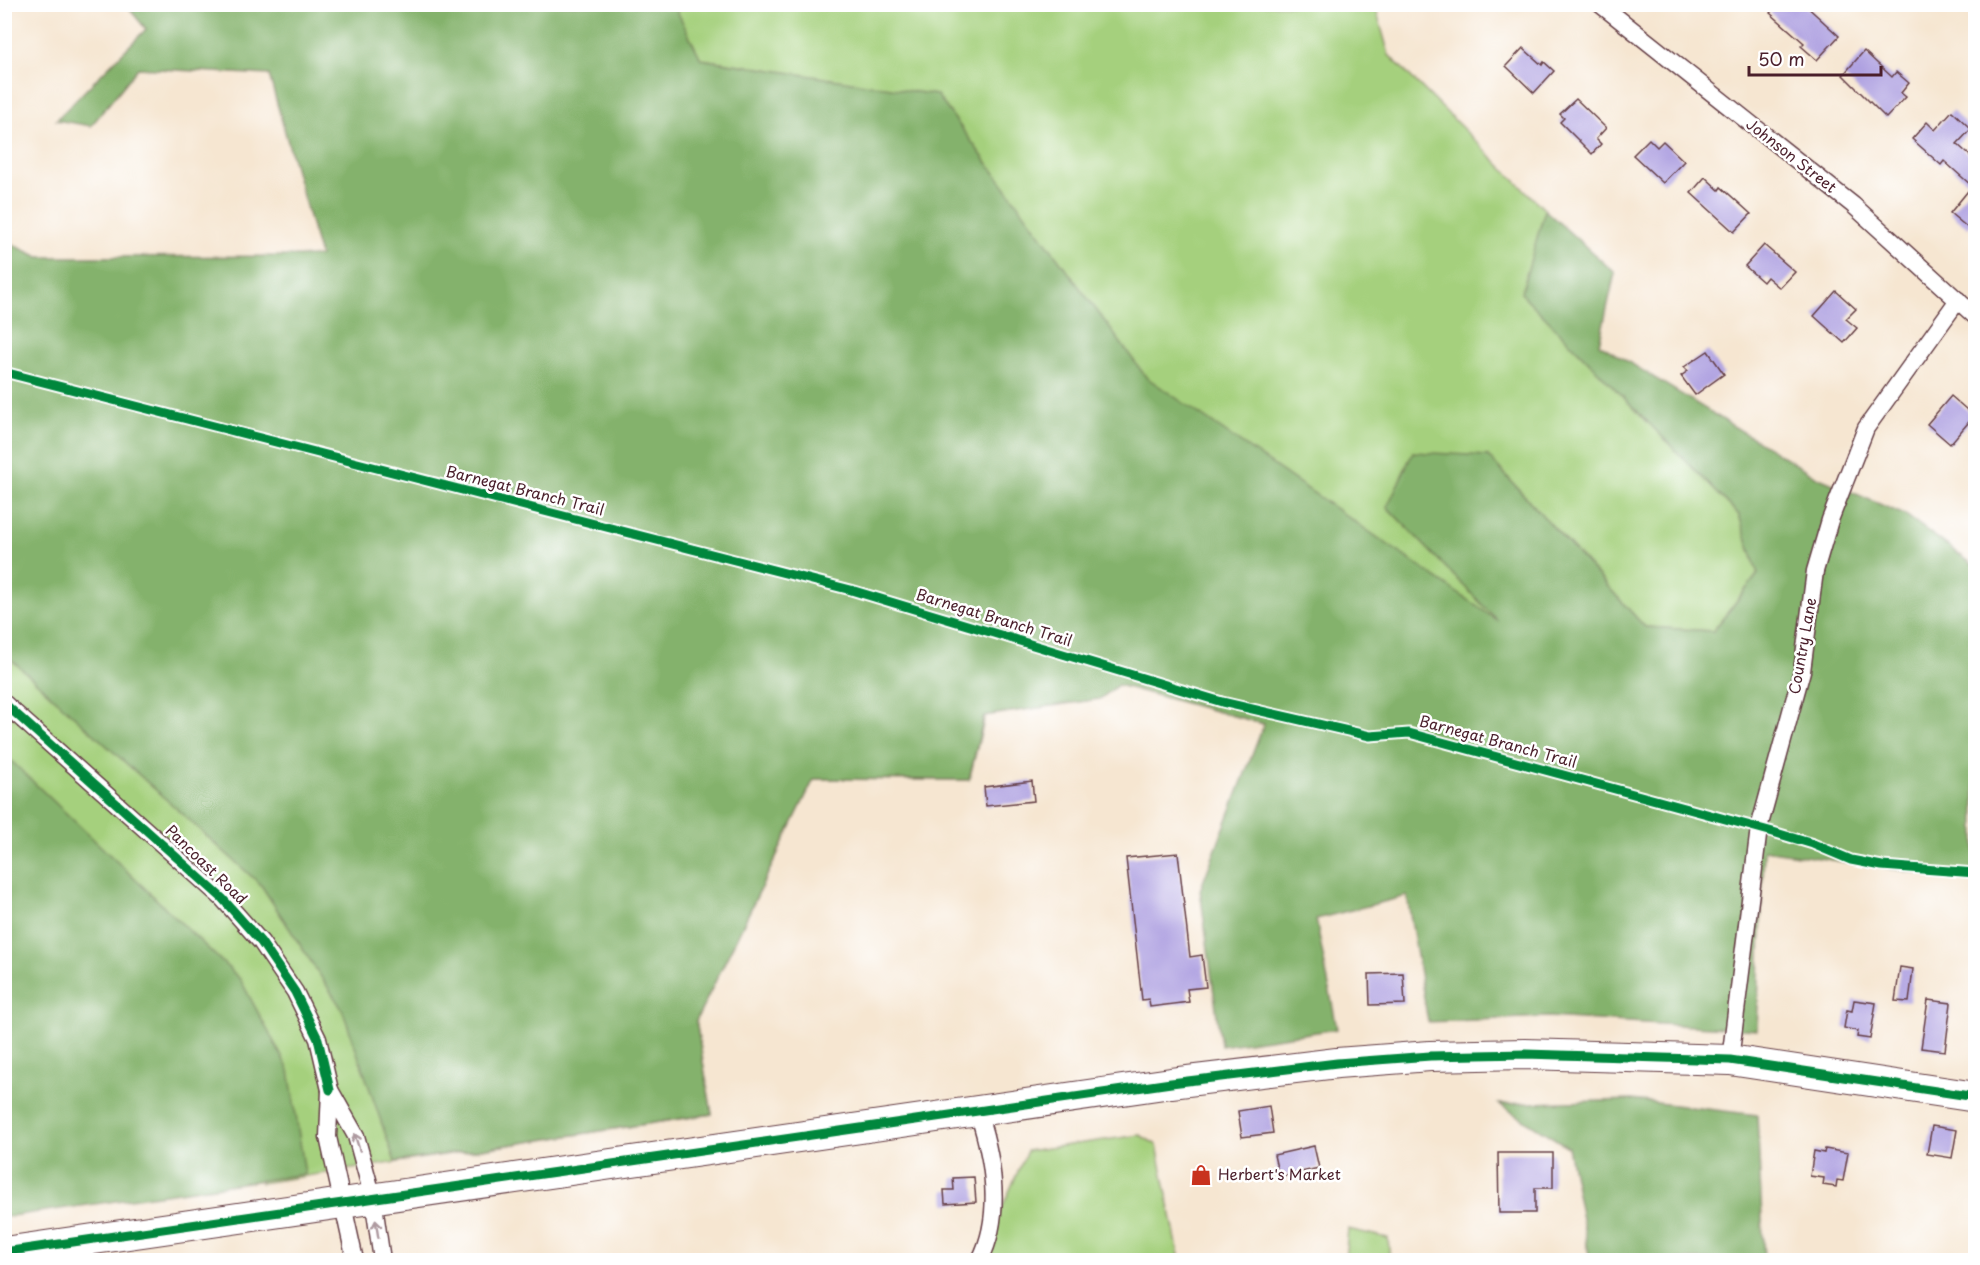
<svg xmlns="http://www.w3.org/2000/svg" width="1980" height="1265" viewBox="0 0 1980 1265" font-family="'Playpen Sans',sans-serif">
<rect width="100%" height="100%" fill="#fff"/>
<filter id="ink" filterUnits="userSpaceOnUse"><feTurbulence type="fractalNoise" baseFrequency=".0167" numOctaves="2"/><feDisplacementMap in="SourceGraphic" scale="12" xChannelSelector="R" yChannelSelector="G"/><feConvolveMatrix kernelMatrix="1 2 1 2 8 2 1 2 1" color-interpolation-filters="sRGB"/></filter>
<filter id="wash" filterUnits="userSpaceOnUse"><feTurbulence type="fractalNoise" baseFrequency=".008" numOctaves="4" result="noise"/><feDisplacementMap in="SourceGraphic" scale="24" xChannelSelector="R" yChannelSelector="G"/><feGaussianBlur stdDeviation="1.35" result="paint"/><feColorMatrix in="noise" values="0 0 0 0 0 0 0 0 0 0 0 0 0 0 0 0 0 1.4 0 .05"/><feComposite in="paint" operator="in"/></filter>
<g filter="url(#wash)">
<rect width="100%" height="100%" fill="#f6e6d1"/>
<!-- green -->
<g fill="#a5d07d" stroke="#787854" stroke-width="1.5">
<path d="M672,5H1375L1389,55L1545,210L1522,293L1739,515L1758,574L1713,631L1645,627L1488,456L1502,623L1352,564L1975,881L1755,848L1264,724L1001,653L969,780L814,779L696,1021L712,1114L261,1183L248,1106L5,1136L4,264L422,438L730,188L809,76L701,59Z"/>
<path d="M1140,1135L1157,1145L1180,1260H979L1027,1151Z"/>
<path d="M1348,1229L1388,1238L1390,1260H1345Z"/>
</g>
<!-- forest -->
<g fill="#84b26c" stroke="#67684c" stroke-width="1.5">
<path d="M126,5H674L701,59L937,95L1146,377L1498,621L1387,507L1413,452L1488,456L1645,627L1713,631L1758,574L1739,515L1521,293L1545,210L1615,273L1599,344L1817,477L1907,516L1975,566V881L1764,850L1757,1030L1548,1017L1428,1022L1407,896L1316,919L1337,1029L1221,1046L1200,890L1264,724L1118,685L1100,699L984,716L969,780L814,779L696,1021L712,1114L395,1162L342,1009L261,885L5,654V241L39,257L320,256L269,75L138,68L91,126L56,120L146,29Z"/>
<path d="M5,755L240,979L289,1070L305,1174L5,1217Z"/>
<path d="M1632,1100L1757,1115L1764,1260H1590L1568,1147L1499,1104Z"/>
</g>
<g id="blocks">
<!-- building -->
<g fill="#afa1e1">
<path d="M1778,4H1804L1839,36L1817,60L1801,46L1804,43L1770,13Z"/>
<path d="M1523,48L1542,65L1544,62L1554,71L1534,93L1506,66Z"/>
<path d="M1864,51L1892,77L1896,72L1909,83L1901,93L1906,97L1886,118L1843,75Z"/>
<path d="M1576,99L1606,128L1596,139L1601,144L1592,154L1560,122L1564,118L1560,114Z"/>
<path d="M1952,111L1971,129L1957,144L1976,161V220L1968,228L1950,213L1972,186L1944,161L1941,165L1912,139L1927,122L1935,130Z"/>
<path d="M1649,139L1657,147L1663,141L1684,161L1663,183L1633,155Z"/>
<path d="M1705,177L1719,190L1721,187L1751,214L1734,232L1691,193Z"/>
<path d="M1764,245L1795,272L1780,288L1767,277L1763,282L1745,266Z"/>
<path d="M1836,291L1856,309L1846,319L1857,328L1844,343L1814,316Z"/>
<path d="M1708,351L1724,374L1695,395L1681,376L1688,371L1684,367Z"/>
<path d="M1951,396L1974,416L1950,444L1927,424Z"/>
<path d="M1032,781L1034,801L986,806L984,787Z"/>
<path d="M1178,853L1190,957L1202,955L1206,987L1187,989L1189,1002L1150,1007L1149,999L1142,1000L1126,858Z"/>
<path d="M1900,967L1913,969L1909,1002L1895,1001Z"/>
<path d="M1403,973L1405,1004L1370,1005L1369,974Z"/>
<path d="M1854,1000L1876,1003L1870,1039L1857,1037L1858,1031L1844,1028L1847,1010L1852,1011Z"/>
<path d="M1928,1000L1951,1003L1945,1051L1921,1048Z"/>
<path d="M1269,1106L1273,1133L1242,1137L1238,1111Z"/>
<path d="M1932,1126L1957,1130L1952,1158L1927,1154Z"/>
<path d="M1314,1146L1319,1168L1279,1177L1274,1155Z"/>
<path d="M1825,1149L1848,1153L1843,1181L1837,1180L1836,1187L1823,1185L1824,1178L1810,1176L1814,1151L1824,1153Z"/>
<path d="M1498,1153H1553V1188H1535V1213H1499Z"/>
<path d="M974,1177L976,1202L945,1204L944,1190H954L953,1178Z"/>
</g>
</g>
</g>
<g filter="url(#ink)">
<use href="#blocks" fill-opacity="0" stroke="#643d44" stroke-width="1.5"/>
<g fill="none" stroke-linecap="round" stroke-linejoin="round">
<defs>
<g id="street">
<path d="M1600,4L1853,205L1976,317"/>
<path d="M4,703L222,898L261,942L295,992L318,1039L330,1090"/>
<path d="M1730,1060L1759,828L1802,671L1815,571L1830,520L1866,428L1958,300"/>
<path d="M978,1112C993,1158 1003,1215 980,1260"/>
<path d="M355,1260L328,1137L330,1090L356,1136L373,1198L382,1260"/>
</g>
<path id="highway" d="M4,1252L1171,1083L1337,1063L1430,1056L1525,1054L1730,1060L1976,1097"/>
</defs>
<!-- street casing -->
<use href="#street" stroke="#643d44" stroke-width="19"/>
<!-- highway casing -->
<use href="#highway" stroke="#643d44" stroke-width="32"/>
<!-- street -->
<use href="#street" stroke="#fff" stroke-width="16"/>
<!-- highway -->
<use href="#highway" stroke="#fff" stroke-width="30"/>
<defs>
<g id="cycleway">
<path d="M4,372L851,590L1222,702L1370,736L1409,733L1773,832L1813,844L1851,860L1882,866L1976,873"/>
<path d="M4,703L222,898L261,942L295,992L318,1039L330,1090"/>
<path d="M4,1252L1171,1083L1337,1063L1430,1056L1525,1054L1730,1060L1976,1097"/>
</g>
</defs>
<!-- cycleway casing -->
<use href="#cycleway" stroke="#fff" stroke-width="13"/>
<!-- cycleway -->
<use href="#cycleway" stroke="#00873e" stroke-width="9"/>
</g>
<!-- one-way arrows -->
<defs><path id="oneway-shaft" d="M-6 0H5M1.5-3L5.5 0L1.5 3" fill="none" stroke-width="1.6" stroke-linecap="round" stroke-linejoin="round" transform="scale(1.5)"/></defs>
<g stroke="#ae9aa0">
<use href="#oneway-shaft" transform="translate(357 1142) rotate(-108)"/>
<use href="#oneway-shaft" transform="translate(377 1229) rotate(-99)"/>
</g>
</g>
<!-- icons -->
<defs>
<symbol id="shop-bare" viewBox="-9 -9 18 18"><path d="M-5-2.5h2.3a2.7 3.5 0 0 1 5.4 0H5L5.5 6h-11ZM-1.5-2.5h3a1.5 2.3 0 0 0-3 0Z" fill="#c8321e" stroke="#fff" stroke-width="2.5" paint-order="stroke"/></symbol>
</defs>
<g fill-rule="evenodd">
<use href="#shop-bare" x="1186" y="1160" width="30" height="30"/>
</g>
<g text-anchor="middle" stroke-width="5" stroke-linejoin="round" paint-order="stroke">
<!-- street labels -->
<g font-size="15" fill="#4a1f2b" stroke="#fff">
<text transform="translate(1791 156) rotate(38)" y="5">Johnson Street</text>
<text transform="translate(525 491) rotate(14)" y="5">Barnegat Branch Trail</text>
<text transform="translate(994 618) rotate(17)" y="5">Barnegat Branch Trail</text>
<text transform="translate(1803 646) rotate(-80)" y="5">Country Lane</text>
<text transform="translate(1498 742) rotate(15)" y="5">Barnegat Branch Trail</text>
<text transform="translate(206 865) rotate(44)" y="5">Pancoast Road</text>
</g>
<!-- poi labels -->
<g font-size="15" fill="#4a1f2b" stroke="#fff" text-anchor="start">
<text x="1218" y="1180">Herbert's Market</text>
</g>
</g>
<!-- margin -->
<rect width="1980" height="1265" fill="none" stroke="#fff" stroke-width="24"/>
<!-- scale -->
<path d="M1749 66v9h132v-9" fill="none" stroke="#4a1f2b" stroke-width="3"/>
<text x="1758" y="66" font-size="18" fill="#4a1f2b" stroke="#ffffff" stroke-width="4.5" paint-order="stroke">50 m</text>
</svg>
